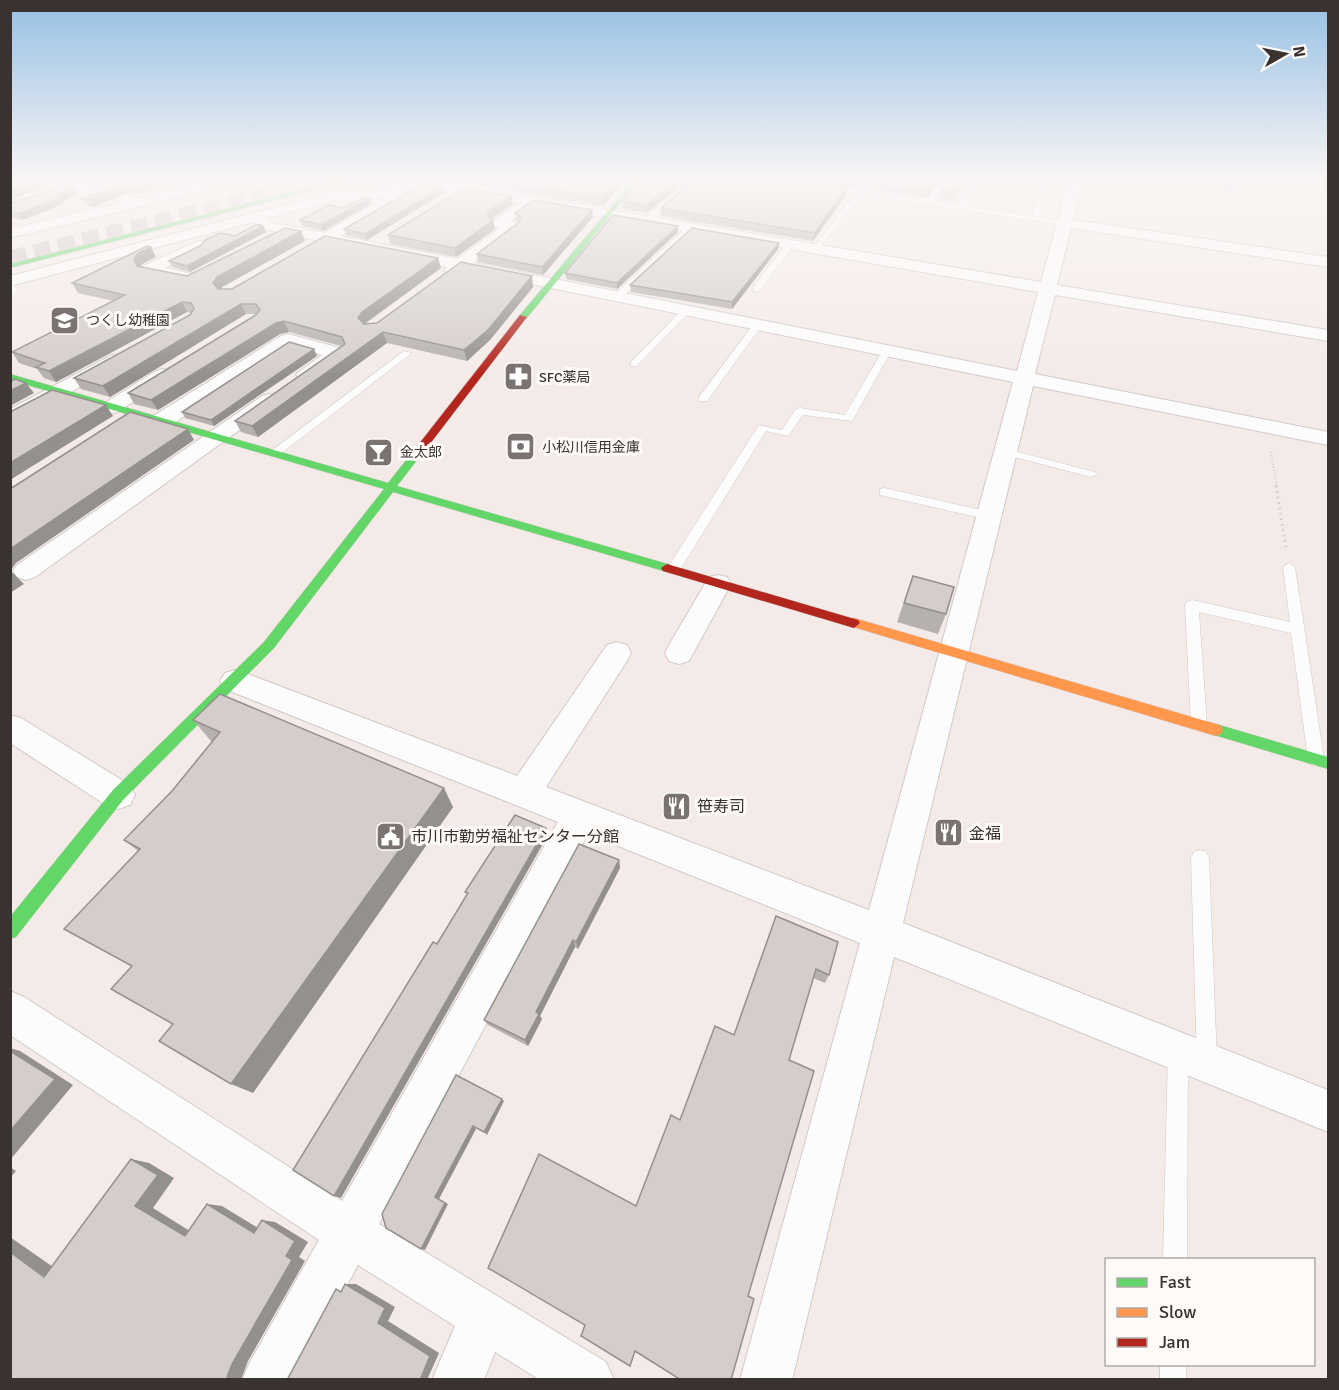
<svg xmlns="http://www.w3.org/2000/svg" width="1339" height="1390" viewBox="0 0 1339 1390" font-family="Signika,'Noto Sans JP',sans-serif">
<rect width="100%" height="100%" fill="#f4ebe8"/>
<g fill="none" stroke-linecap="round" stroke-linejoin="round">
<!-- highway-tunnel -->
<path stroke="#cfc6c3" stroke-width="17" stroke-dasharray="17 8" stroke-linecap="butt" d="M10,259L319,182"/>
<defs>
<g id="lane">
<path d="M788,182H805L858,190L864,182H871L865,191L928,200L940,182H946L935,201L958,205L970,182H976L965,206L1032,216L1042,182H1048L1039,217L1068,223L1064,225L862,195L817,251L813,249L855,194Z"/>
<path d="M1243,182H1249L1248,190H1244Z"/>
<path d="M674,194L680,195L650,222H644V218Z"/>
<path d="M688,226L695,228L622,297H616V293Z"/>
<path d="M787,243L794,245L759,291H753V287Z"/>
<path d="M10,281L19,291L10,296Z"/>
<path d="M684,308L691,310L637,366H631V362Z"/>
<path d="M755,322L763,324L707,401H699V397Z"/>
<path d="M884,348L892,350L852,421L803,415L788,436L766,431L678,573H668L666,570L668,567L759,425L782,430L796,409L800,408L845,415Z"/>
<path d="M404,351L412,353L279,455H271V451Z"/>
<path d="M1006,449L1095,472L1097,474L1091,477L1002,454V450Z"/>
<path d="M884,488L990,512L996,516L990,520L880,495V489Z"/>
<path d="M1289,563L1295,567L1324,759L1322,764L1316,766L1310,764L1308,759L1291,633L1199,612L1207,725L1204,729L1199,731L1194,729L1191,725L1185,605L1187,602L1192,600L1290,622L1283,567Z"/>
<path d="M1200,850L1206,852L1209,858L1217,1062L1214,1069L1207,1072L1200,1069L1197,1062L1191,858L1194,852Z"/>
<path d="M1178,1042L1185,1045L1188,1052L1187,1260H1163L1168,1052L1171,1045Z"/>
<rect x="1160" y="1364" width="26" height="16"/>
</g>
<g id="street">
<path d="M45,182H73L122,192L137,199L206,182H230L228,185L10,238V229L121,202L113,198L47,185Z"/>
<path d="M403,182H446L1041,282L1068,182H1082L1073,220L1328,257V267L1071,228L1057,285L1328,330V341L1055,295L1035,374L1328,432V445L1033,386L903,923L1328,1090V1132L894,957L792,1380H740L860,943L588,834L379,1224L606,1362L614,1380H540L495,1352L484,1380H432L455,1326L358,1265L296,1380H242L250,1362L319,1240L10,1035V991L24,997L342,1201L558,822L225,689L220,681L225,673L235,670L245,673L517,776L607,645L617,642L627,645L631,653L627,661L546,787L869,910L1013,382L463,270L452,276L444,271L447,267L328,243L321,246L315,244L314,240L263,229L253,222L10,286V276L328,194L383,189ZM419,186H421L519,203L490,223L493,226L500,228L457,259L340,236L404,199L406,196L401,192ZM385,197H388L324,233L273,223L267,218L328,202ZM534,205L1038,292L1017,371L474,263L518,229L521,226L518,223L511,221Z"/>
<path d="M198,241L204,243L206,246L204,249L165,268L193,274L195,278L193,282L187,283L143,274L141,270L143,266Z"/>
<path d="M288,334L344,349L347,353C338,365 314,382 299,378L296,374L322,355L291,346L171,425L163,426L155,425L152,420L155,415L281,336Z"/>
<path d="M112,355L119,357L122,361L119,365L17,422L10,424V409Z"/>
<path d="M163,369L170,371L173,375L170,379L117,412L110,414L103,412L100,408L103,404L156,371Z"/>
<path d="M269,394L276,396L279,400L276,404L35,577L26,580L17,577L13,571L17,565L262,396Z"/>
<path d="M718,575L727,577L731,584L689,661L679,664L669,661L665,653L669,645L709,577Z"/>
<path d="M10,715L21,718L130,785L135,795L130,805L118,809L106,805L10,743Z"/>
</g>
<g id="fast">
<path d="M333,182H344L10,268V264Z"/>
<path d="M632,182H638L526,319H520V315Z"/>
<path d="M10,374L388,483L415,449H423L424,451L397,486L671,565L673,568L667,572L393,492L274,648L123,800L16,937L10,939V917L113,790L264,642L384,489L10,380Z"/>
<path d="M1216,724L1328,757V769L1211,734L1209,730L1211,726Z"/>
</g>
<path id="slow" d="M854,618L1216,724L1221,726L1223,730L1221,734L1216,736L850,626L848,623L850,620Z"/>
<g id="jam">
<path d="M520,315L527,317L423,453H415V449Z"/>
<path d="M667,564L858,620L860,623L854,628L663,571L661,568Z"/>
</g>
</defs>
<!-- lane casing -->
<use href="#lane" stroke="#d1c9c7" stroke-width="1"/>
<!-- street casing -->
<use href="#street" stroke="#d1c9c7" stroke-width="2"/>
<!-- fast casing -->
<use href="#fast" stroke="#d1c9c7" stroke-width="1"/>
<!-- slow casing -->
<use href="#slow" stroke="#d1c9c7" stroke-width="1"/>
<!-- jam casing -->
<use href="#jam" stroke="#d1c9c7" stroke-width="1"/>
<!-- path-far1 -->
<path stroke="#d1cdcc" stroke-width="2" stroke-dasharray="1 2" stroke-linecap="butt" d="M1271,452L1277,487"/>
<!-- path -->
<path stroke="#d1cdcc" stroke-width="3" stroke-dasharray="1.5 4" stroke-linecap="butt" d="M1276,486L1286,548"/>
<!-- lane -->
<use href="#lane" fill="#fdfcfc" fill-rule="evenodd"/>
<!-- street -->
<use href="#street" fill="#fdfcfc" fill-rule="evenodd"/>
<!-- fast -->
<use href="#fast" fill="#63d668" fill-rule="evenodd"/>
<!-- slow -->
<use href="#slow" fill="#ff974d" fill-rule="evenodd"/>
<!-- jam -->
<use href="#jam" fill="#b3261e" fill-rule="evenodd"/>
</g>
<!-- wall -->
<g fill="#b6b0ae">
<path d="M85,182H106L99,185Z"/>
<path d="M121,182H168L138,194L129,192L93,207L85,205L81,199L105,191Z"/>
<path d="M477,182H624L603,206L478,185Z"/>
<path d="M638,182H861L857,188L827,183L847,187L846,195L813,241L661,216V208L682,190L678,189L646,213L623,209L622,201Z"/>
<path d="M870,182H937L927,198L869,189Z"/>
<path d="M964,182L954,201L939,199L941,191Z"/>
<path d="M1154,182H1240L1236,190H1233L1232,192Z"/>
<path d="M443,187L445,192L367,240L346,235L344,229Z"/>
<path d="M78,194L64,201L63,204L22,220L10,218V204Z"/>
<path d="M512,196L513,204L491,219L495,229L456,257L390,244L388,235Z"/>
<path d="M370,198L371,204L323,231L302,226L300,220L344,208Z"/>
<path d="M515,213L593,217L543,275L478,262L477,254L519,222L516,220Z"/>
<path d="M263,226L266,232L190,272L172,267L169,261Z"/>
<path d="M678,226V232L617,289L566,279L565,273Z"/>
<path d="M305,241L222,287L221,289H232L441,268L365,324L377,323L533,287L490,340L467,361L387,343L258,437L241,432L235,421L341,346L289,332L280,334L158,410L134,404L128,393L256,314H246L110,397L81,389L74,378L190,315L191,313L187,312L56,382L44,378L37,369L19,363L12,352L113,301L78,293L72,283L151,247L156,257L142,264L140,267L187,276Z"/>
<path d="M779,243L778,249L732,309L631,292L630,285Z"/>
<path d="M317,356L214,426L185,418L182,412Z"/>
<path d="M913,576L946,614L938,634L897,622Z"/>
<path d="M193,720L453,807L253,1093L173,1024L132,966L138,851L124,840L172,791L212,742L211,741Z"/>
<path d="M619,860L620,868L578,949L575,947L540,1016L542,1019L528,1046L488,1025L484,1020Z"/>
<path d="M776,916L829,975L825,983L813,978L789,1060L748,1296L731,1380L680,1120L734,1035Z"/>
</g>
<!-- shaded-wall -->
<g fill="#94908d">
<path d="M36,182H45L47,186L10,200V192Z"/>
<path d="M149,182H168L138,194L135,188Z"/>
<path d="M617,182H624L603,206L602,198Z"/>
<path d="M677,182H678V189L646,213V205Z"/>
<path d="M934,182H937L927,198L929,189Z"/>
<path d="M962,182H964L954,201L956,193Z"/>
<path d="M125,186L129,192L93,207L89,200Z"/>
<path d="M75,187L78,194L64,201L63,204L22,220L18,214Z"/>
<path d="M443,187L445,192L367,240L365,234Z"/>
<path d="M847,187L846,195L813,241L815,233Z"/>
<path d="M512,196L513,204L489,221L487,212Z"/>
<path d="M370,198L371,204L323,231L321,225Z"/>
<path d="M592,210L593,217L543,275L542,267Z"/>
<path d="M493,220L495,229L456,257L455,248Z"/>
<path d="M263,226L266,232L190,272L187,266Z"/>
<path d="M678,226V232L617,289V283Z"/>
<path d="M301,231L305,241L222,287L218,293L213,283L217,277Z"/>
<path d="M779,243L778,249L732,309V302Z"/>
<path d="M151,247L156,257L142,264L139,269L134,259L137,254Z"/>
<path d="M438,258L441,268L366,322L362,328L358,318L362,312Z"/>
<path d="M532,276L533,287L490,340L467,361L464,350Z"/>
<path d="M182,302L187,312L56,382L49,371Z"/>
<path d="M241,304L246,314L110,397L103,386Z"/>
<path d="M284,321L289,332L280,334L158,410L151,400L276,323Z"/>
<path d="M383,332L387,343L258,437L252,426Z"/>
<path d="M314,349L317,356L214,426L211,420Z"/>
<path d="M26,383L34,393L10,406V391Z"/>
<path d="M106,405L113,416L10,480V463Z"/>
<path d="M188,429L194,440L16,563L11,570L12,573H13L24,584L10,593V549Z"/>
<path d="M444,788L453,807L253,1093L231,1084Z"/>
<path d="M546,828L548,835L341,1198L334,1196Z"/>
<path d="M619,860L620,868L578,949L576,942Z"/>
<path d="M573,940L575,947L540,1016L542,1019L528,1046L525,1040L536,1012Z"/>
<path d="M10,1048L20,1051L73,1085L10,1160Z"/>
<path d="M502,1099L504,1101L487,1135L484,1132Z"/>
<path d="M473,1126L476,1129L439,1199L448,1204L425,1250L421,1249L435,1197Z"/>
<path d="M131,1159L149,1163L174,1178L153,1208L201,1238L185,1236L135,1206Z"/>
<path d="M10,1167L16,1171L10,1178Z"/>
<path d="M207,1204L222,1206L268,1234L254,1233Z"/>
<path d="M262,1220L275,1222L308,1242L299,1257L305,1261L248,1361L241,1380H226L232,1364L286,1256Z"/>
<path d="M10,1237L66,1276L44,1277L10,1252Z"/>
<path d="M345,1284H356L395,1307L388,1321L439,1353L427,1380H420L378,1323Z"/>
</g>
<!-- building -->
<g fill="#d4cdca" stroke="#94908d" stroke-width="1.5">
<path d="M10,182H36L10,192Z"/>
<path d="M121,182H149L135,188L125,186L89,200L81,199L105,191Z"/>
<path d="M507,182H617L602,198Z"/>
<path d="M638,182H677L646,205L622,201Z"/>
<path d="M686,182H821L847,187L815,233L661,208L687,186Z"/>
<path d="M876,182H934L929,189Z"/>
<path d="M946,182H962L956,193L941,191Z"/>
<path d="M1220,182H1236V184Z"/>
<path d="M424,183L443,187L365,234L344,229Z"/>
<path d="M65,185L75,187L60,194L59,198L18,214L10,212V204Z"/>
<path d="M465,188L512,196L487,212L490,219L493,220L455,248L388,235Z"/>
<path d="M365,197L370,198L321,225L300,220L329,205L344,208Z"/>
<path d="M534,200L592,210L542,267L477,254L518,223L522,218L515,213Z"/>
<path d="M613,215L678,226L617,283L565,273Z"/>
<path d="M258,224L263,226L187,266L169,261L202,245L205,240L220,233L235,236Z"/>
<path d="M285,228L301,231L217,277L213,283L218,289H232L325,236L438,258L362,312L358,318L364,324L377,323L461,262L532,276L488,330L464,350L383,332L252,426L235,421L345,344L342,337L284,321L276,323L151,400L128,393L256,315L260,310L256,304H241L103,386L74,378L190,315L194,309L191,303L182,302L49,371L36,367L45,363L12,352L125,295L72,283L147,246L151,247L137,254L134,259L137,266L187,276Z"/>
<path d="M692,228L779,243L732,302L630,285Z"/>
<path d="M289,342L314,349L211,420L182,412Z"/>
<path d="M15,379L26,383L10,391V382Z"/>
<path d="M52,390L106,405L10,463V412Z"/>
<path d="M130,412L188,429L10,549V489Z"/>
<path d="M913,576L954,587L946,614L904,603Z"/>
<path d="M220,694L444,788L231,1084L159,1041L173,1024L111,989L132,966L64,929L140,849L124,840L172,791L220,732L193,720Z"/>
<path d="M515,815L546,828L334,1196L293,1170L433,942L437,944L468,893L465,892Z"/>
<path d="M579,844L619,860L576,942L573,940L536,1012L539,1014L525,1040L484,1020Z"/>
<path d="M776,916L838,942L829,975L816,969L789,1060L814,1071L748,1296L754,1299L731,1380H681L635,1351L630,1366L581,1336L585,1325L488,1268L539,1154L636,1206L671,1115L680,1120L715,1026L734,1035Z"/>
<path d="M10,1051L55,1079L10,1131Z"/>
<path d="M456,1075L502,1099L484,1132L473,1126L435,1197L445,1203L421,1249L386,1228L382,1214Z"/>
<path d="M131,1159L158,1175L135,1206L185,1236L207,1204L254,1233L262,1220L295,1241L286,1256L292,1260L232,1364L226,1380H10V1252L44,1277Z"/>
<path d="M345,1284L385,1308L378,1323L430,1356L420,1380H287L336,1289L341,1292Z"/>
</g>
<!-- sky -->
<linearGradient id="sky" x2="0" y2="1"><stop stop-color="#97c0e4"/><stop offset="0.48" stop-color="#faf6f5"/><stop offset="1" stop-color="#faf6f5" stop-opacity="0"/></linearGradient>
<rect width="1339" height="377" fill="url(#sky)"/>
<!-- icons -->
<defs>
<symbol id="school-square" viewBox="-11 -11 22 22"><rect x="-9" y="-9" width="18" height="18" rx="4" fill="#7a7370" stroke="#fdfaf8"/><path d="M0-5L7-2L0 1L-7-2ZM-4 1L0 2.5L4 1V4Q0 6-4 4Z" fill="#fff"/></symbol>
<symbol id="pharmacy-square" viewBox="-11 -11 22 22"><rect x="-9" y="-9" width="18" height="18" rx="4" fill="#7a7370" stroke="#fdfaf8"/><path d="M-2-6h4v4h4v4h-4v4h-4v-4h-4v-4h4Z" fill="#fff"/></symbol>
<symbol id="bank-square" viewBox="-11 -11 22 22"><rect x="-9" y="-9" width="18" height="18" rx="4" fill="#7a7370" stroke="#fdfaf8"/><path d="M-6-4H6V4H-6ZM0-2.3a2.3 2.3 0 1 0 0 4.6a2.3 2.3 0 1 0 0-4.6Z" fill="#fff"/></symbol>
<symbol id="bar-square" viewBox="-11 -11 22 22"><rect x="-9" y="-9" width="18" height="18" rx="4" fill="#7a7370" stroke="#fdfaf8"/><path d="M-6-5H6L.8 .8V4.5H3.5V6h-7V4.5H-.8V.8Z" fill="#fff"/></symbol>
<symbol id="restaurant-square" viewBox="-11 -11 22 22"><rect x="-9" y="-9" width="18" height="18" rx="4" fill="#7a7370" stroke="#fdfaf8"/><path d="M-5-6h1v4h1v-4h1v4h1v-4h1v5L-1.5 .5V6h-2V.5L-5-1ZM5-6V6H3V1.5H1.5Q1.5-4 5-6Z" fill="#fff"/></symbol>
<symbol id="civic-square" viewBox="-11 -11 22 22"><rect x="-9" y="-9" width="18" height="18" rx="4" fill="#7a7370" stroke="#fdfaf8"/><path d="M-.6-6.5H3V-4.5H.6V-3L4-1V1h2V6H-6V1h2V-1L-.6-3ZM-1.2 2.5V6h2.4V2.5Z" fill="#fff"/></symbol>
</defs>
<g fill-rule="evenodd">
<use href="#school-square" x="48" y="304" width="33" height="33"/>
<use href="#pharmacy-square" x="502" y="360" width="33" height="33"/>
<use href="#bank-square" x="504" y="430" width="33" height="33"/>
<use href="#bar-square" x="362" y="436" width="33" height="33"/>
<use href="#restaurant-square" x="660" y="790" width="33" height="33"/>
<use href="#restaurant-square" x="932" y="816" width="33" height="33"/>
<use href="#civic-square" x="374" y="820" width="33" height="33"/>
</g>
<g text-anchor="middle" stroke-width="6" stroke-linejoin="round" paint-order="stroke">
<!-- far-poi labels -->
<g font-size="14" fill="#393230" stroke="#fdfaf8" text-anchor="start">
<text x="86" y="325">つくし幼稚園</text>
<text x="539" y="382">SFC薬局</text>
<text x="542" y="452">小松川信用金庫</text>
<text x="400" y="457">金太郎</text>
</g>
<!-- poi labels -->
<g font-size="16" fill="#393230" stroke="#fdfaf8" text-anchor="start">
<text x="697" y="812">笹寿司</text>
<text x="969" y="839">金福</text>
<text x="411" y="842">市川市勤労福祉センター分館</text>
</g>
</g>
<!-- border -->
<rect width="1339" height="1390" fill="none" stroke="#393230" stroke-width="24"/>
<!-- legend -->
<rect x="1105" y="1258" width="210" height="108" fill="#fdfaf8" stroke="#afaaa8" stroke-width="1.5"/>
<rect x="1117" y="1278" width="30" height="9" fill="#63d668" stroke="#afaaa8" stroke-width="1.5"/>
<text x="1159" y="1288" font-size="18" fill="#393230">Fast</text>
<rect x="1117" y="1308" width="30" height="9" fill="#ff974d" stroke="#afaaa8" stroke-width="1.5"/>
<text x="1159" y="1318" font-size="18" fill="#393230">Slow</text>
<rect x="1117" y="1338" width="30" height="9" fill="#b3261e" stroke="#afaaa8" stroke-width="1.5"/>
<text x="1159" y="1348" font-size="18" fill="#393230">Jam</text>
<!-- north arrow -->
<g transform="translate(1285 54) rotate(81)" stroke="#fdfaf8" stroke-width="4.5" paint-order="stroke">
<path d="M0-4.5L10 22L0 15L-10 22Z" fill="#393230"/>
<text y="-9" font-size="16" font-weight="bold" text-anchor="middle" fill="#393230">N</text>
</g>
</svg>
